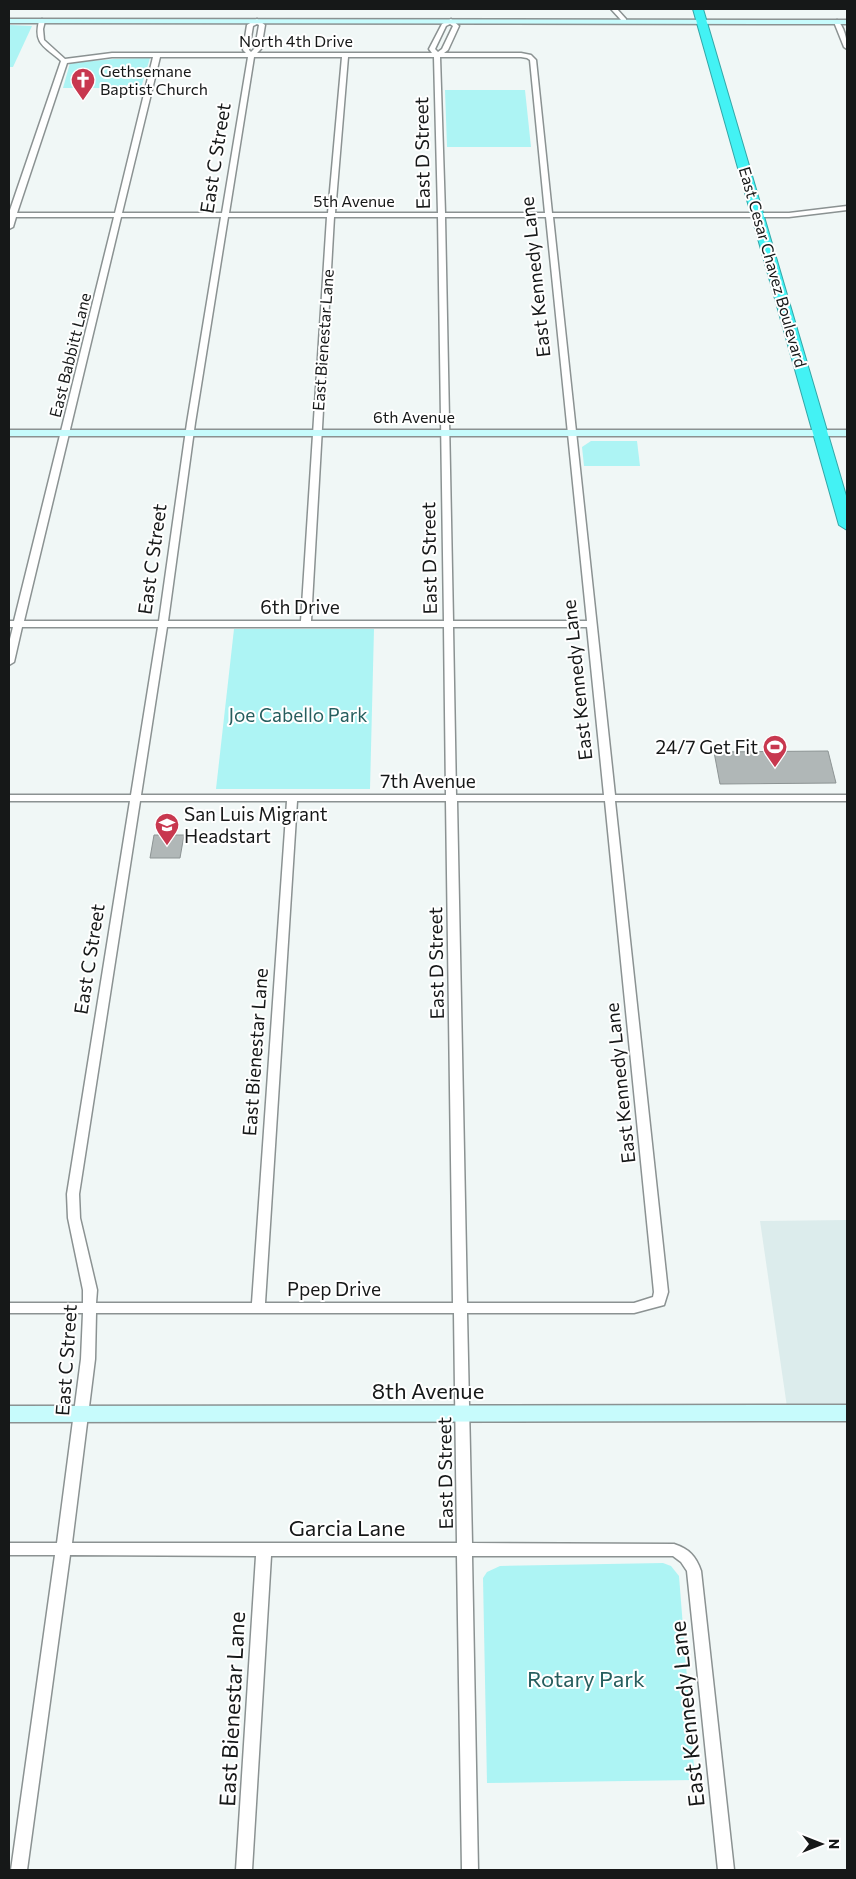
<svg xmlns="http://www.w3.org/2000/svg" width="856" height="1879" viewBox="0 0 856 1879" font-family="Commissioner,sans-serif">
<rect width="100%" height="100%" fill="#f0f7f6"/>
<!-- built -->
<path fill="#dcecec" d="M847,1220V1413L788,1414L760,1221Z"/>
<!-- green -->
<g fill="#adf4f4">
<path d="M9,25L32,26L13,67H9Z"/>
<path d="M150,58L141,88H63L70,63L114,59Z"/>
<path d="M445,90H525L531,147H447Z"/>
<path d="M591,441H637L640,466H584L582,447Z"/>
<path d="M234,629H374L370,789H216Z"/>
<path d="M663,1563L671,1566L679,1576L695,1780L487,1783L483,1578L487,1572L500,1566Z"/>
</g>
<!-- building -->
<g fill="#b0b7b7" stroke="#8d9494">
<path d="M828,751L836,783L720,784L714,752Z"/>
<path d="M154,835H184L180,858H150Z"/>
</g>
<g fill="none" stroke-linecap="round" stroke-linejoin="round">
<defs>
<g id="street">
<path d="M611,9H617L626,19V21H622Z"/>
<path d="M42,19L45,21L43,29L44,40L65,59L112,53H246L243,50L247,25L257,19L265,25L261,49L257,53H432L429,49L442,24L451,19L459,26L448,50L444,53H521L531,55L536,60L552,213H789L847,206V210L789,217H553L615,795H847V801H615L668,1292L664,1305L634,1313H467L472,1543L674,1544C689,1549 696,1556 701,1571L734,1870H718L687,1571L681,1562L673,1556H472L478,1870H462L457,1556H271L252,1870H236L256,1556L70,1555L27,1870H11L55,1555H9V1543H57L81,1359L83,1313H9V1303H83V1290L68,1218L67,1194L130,801H9V795H131L158,627H22L14,662L9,665V643L13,627H9V621H14L114,217H16L13,227L9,229V213L61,61C46,47 33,45 39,21ZM257,24L259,25L255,48L251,52L249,50L253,26ZM450,24L453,26L442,49L438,52L435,49L446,26ZM112,57H153L115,213H17L67,63ZM160,57H248L222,213H122ZM254,57H342L328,213H229ZM348,57H434L438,213H335ZM440,57H521L527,58L530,60L545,213H445ZM121,217H221L187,423L159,621H24ZM228,217H327L301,621H168L195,423ZM334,217H438L444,621H311ZM445,217H546L587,621H453ZM167,627H444L446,795H141ZM453,627H587L604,795H456ZM140,801H287L252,1303H96L97,1290L80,1218L79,1194ZM297,801H446L453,1303H265ZM457,801H605L654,1292L653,1297L634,1303H467ZM96,1313H454L457,1543H72L95,1359Z"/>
<path d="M837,20C844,26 847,39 847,49L844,47L834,22Z"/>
</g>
<g id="secondary">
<path d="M9,19L847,20V24L9,23Z"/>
<rect x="9" y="430" width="838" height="6"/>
<path d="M847,1405V1421L9,1422V1406Z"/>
</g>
<path id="highway" d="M693,9H703L847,499V530L839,525Z"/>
</defs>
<!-- street casing -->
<use href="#street" stroke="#8b9292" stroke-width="3"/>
<!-- secondary casing -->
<use href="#secondary" stroke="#8b9292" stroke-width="3"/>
<!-- highway casing -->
<use href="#highway" stroke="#33a6a7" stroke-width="2"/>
<!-- street -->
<use href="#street" fill="#fff" fill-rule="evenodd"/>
<!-- secondary -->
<use href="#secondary" fill="#c7fbfc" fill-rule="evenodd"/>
<!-- highway -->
<use href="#highway" fill="#43f2f4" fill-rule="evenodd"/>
</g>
<!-- icons -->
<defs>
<symbol id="church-pin" viewBox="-11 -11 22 30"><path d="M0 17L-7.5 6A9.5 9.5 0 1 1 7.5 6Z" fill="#c8384f" stroke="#fff"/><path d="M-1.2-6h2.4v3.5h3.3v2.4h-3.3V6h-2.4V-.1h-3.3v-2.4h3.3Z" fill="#fff"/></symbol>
<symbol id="stadium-pin" viewBox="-11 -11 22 30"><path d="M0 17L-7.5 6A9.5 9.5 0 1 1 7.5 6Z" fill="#c8384f" stroke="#fff"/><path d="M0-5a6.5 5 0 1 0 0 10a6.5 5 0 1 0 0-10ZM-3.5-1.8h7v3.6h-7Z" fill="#fff"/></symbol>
<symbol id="school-pin" viewBox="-11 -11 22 30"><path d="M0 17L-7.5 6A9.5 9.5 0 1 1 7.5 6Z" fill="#c8384f" stroke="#fff"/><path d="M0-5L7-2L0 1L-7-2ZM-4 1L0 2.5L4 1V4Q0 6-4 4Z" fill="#fff"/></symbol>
</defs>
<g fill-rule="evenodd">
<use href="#church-pin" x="69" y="66" width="28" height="38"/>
<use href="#stadium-pin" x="761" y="733" width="28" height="38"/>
<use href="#school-pin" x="153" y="811" width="28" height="38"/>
</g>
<g text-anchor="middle" stroke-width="4" stroke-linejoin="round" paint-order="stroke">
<!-- far-street labels -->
<g font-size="16" fill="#161818" stroke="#fff">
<text x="296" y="47">North 4th Drive</text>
<text x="354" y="207">5th Avenue</text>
<text transform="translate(773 267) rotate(74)" y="6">East Cesar Chavez Boulevard</text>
<text transform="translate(323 340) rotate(-86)" y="6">East Bienestar Lane</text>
<text transform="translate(70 355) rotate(-76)" y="6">East Babbitt Lane</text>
<text x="414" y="423">6th Avenue</text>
</g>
<!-- far-poi labels -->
<g font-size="16" fill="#161818" stroke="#fff" text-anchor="start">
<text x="100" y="77">Gethsemane<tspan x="100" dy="18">Baptist Church</tspan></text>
</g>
<!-- street labels -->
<g font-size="19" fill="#161818" stroke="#fff">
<text transform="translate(422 153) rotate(-91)" y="7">East D Street</text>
<text transform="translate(215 158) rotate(-81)" y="7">East C Street</text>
<text transform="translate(535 277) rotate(-96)" y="7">East Kennedy Lane</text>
<text transform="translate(429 558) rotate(-91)" y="7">East D Street</text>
<text transform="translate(152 559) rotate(-82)" y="7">East C Street</text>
<text x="300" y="614">6th Drive</text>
<text transform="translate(577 680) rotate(-96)" y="7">East Kennedy Lane</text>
<text x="428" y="788">7th Avenue</text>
<text transform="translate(89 959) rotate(-81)" y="7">East C Street</text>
<text transform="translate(436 963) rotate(-91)" y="7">East D Street</text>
<text transform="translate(255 1052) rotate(-86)" y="7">East Bienestar Lane</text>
<text transform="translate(620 1083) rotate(-96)" y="7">East Kennedy Lane</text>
<text x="334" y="1296">Ppep Drive</text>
<text transform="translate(66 1360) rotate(-86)" y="7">East C Street</text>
<text transform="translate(445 1473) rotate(-91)" y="7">East D Street</text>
</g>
<!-- park labels -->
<g font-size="19" fill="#265e5e" stroke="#fff">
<text x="298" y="722">Joe Cabello Park</text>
</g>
<!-- poi labels -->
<g font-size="19" fill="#161818" stroke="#fff" text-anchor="end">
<text x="758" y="754">24/7 Get Fit</text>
<text x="184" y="821" text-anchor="start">San Luis Migrant<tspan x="184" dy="22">Headstart</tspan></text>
</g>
<!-- near-street labels -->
<g font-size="22" fill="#161818" stroke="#fff">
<text x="428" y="1399">8th Avenue</text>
<text x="347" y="1536">Garcia Lane</text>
<text transform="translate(232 1709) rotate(-87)" y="8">East Bienestar Lane</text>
<text transform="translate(687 1714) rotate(-96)" y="8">East Kennedy Lane</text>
</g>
<!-- near-park labels -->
<g font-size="22" fill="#265e5e" stroke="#fff">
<text x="586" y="1687">Rotary Park</text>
</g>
</g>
<!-- border -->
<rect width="856" height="1879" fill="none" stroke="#161818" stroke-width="20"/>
<!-- north arrow -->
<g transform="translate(821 1844) rotate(90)" stroke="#ffffff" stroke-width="4" paint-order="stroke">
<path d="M0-4L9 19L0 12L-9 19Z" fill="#161818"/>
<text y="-8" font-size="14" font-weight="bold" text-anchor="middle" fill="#161818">N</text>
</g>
</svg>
